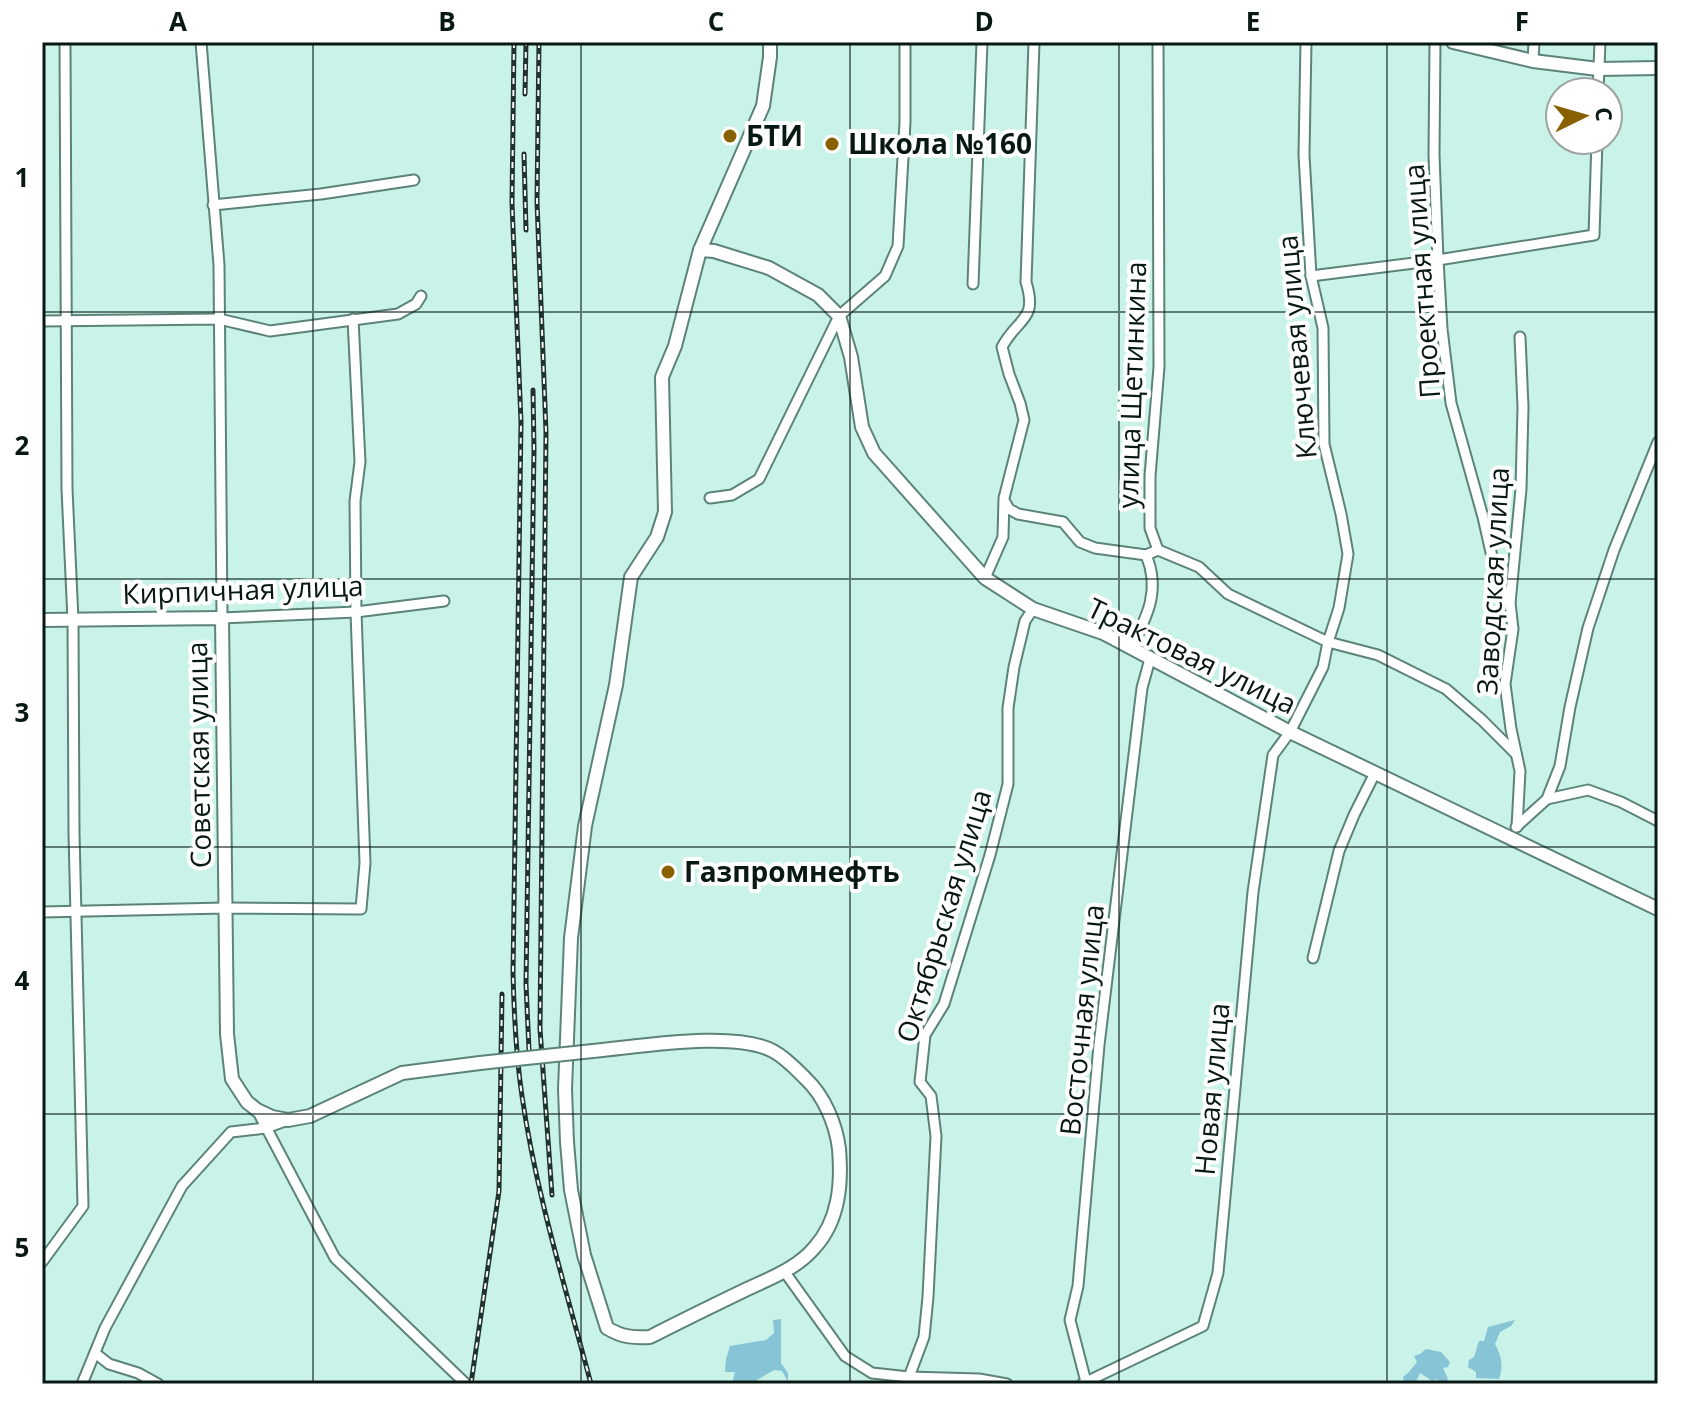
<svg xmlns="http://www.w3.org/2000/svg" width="1700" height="1426" viewBox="0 0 1700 1426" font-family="'Open Sans',sans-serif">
<rect width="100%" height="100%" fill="#c9f3e9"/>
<!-- water -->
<g fill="#86c4d6">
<path d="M781,1319V1363L788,1373V1382L782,1371L774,1370L757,1380L756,1384H749L748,1381L732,1384L735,1372H725L726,1359L730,1346L766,1340L774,1333L773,1320Z"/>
<path d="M1515,1320L1511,1326L1500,1332L1495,1344C1501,1355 1504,1366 1499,1379L1476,1378V1372L1468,1367L1469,1360L1474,1357L1479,1341H1484L1488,1327Z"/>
<path d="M1426,1349L1441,1352L1450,1362L1448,1367L1443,1368L1448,1379L1445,1384H1438L1437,1379L1432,1381L1420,1373L1415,1384H1404L1403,1377L1408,1373L1417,1362L1414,1356L1420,1354Z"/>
</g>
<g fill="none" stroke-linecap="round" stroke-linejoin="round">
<defs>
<g id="street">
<path d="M201,42L219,265L222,618L356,612L444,601"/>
<path d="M1158,42L1159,367L1150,476V528L1158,550L1199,567L1228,594L1328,642L1378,655L1446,689L1482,720L1516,754"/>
<path d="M1435,42L1434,155L1438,260L1442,329L1451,403L1483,517L1498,583L1510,603"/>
<path d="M1533,61L1534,42"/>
<path d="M1598,92L1600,42"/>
<path d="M213,205L321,194L414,180"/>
<path d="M1311,276L1438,260L1594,235L1597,140"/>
<path d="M973,284L982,42"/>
<path d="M42,321L219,319L270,331L398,314L416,304L421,296"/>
<path d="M710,498L732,495L759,479L839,316L885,276L898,246L905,122V42"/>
<path d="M1005,502L1009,509L1018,514L1063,522L1080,542L1095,548L1146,555L1158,550"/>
<path d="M985,578L1003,537L1004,498L1024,420L1020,403L1009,374L1002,347C1018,317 1038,321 1026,282L1034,42"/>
<path d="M1131,648C1147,617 1161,590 1146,555"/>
<path d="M1547,799L1588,790L1621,802L1658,821"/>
<path d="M1516,827L1547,799L1560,766L1570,707L1588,628L1614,550L1658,442"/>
<path d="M1517,827L1520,771L1511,729L1505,684L1513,629L1510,603L1521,489L1523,407L1520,337"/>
<path d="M42,912L225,908L361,909L365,863L356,612L355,501L360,462L353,319"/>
<path d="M1313,958L1339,851L1354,815L1375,773"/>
<path d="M257,1110L335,1258L466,1384"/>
<path d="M42,1262L83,1206L74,833L73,620L67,489L65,42"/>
<path d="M784,1271L845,1356L872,1373L909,1377L979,1379L1007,1384"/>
<path d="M95,1353L109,1364L138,1373L158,1384"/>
<path d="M909,1377L924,1337L928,1297L936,1136L931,1096L920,1082L925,1035L944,1004L990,855L1008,784V708L1014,667L1025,621L1033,609"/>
<path d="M1086,1382L1203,1326L1218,1273L1253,892L1273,755L1290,732L1323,667L1328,642L1339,608L1348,554L1341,514L1324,444L1323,328L1311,276L1304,155L1306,42"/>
<path d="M82,1384L105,1328L182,1186L231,1132L266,1128L288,1120"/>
<path d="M1082,1384L1086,1382L1070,1320L1078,1286L1099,1045L1142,688L1150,659"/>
</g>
<g id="secondary">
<path d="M1453,42L1533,61L1598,69L1658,68"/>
<path d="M700,250L714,251L769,268L818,295L839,316L851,357L862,427L874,453L985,578L1033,609L1103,633L1290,732L1658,909"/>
<path d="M42,620L222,618L227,1034L232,1079L247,1102L257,1110L272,1117L288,1120L310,1116L402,1073L480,1063"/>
<path d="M593,1051C638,1047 734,1030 773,1051C786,1058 796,1069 806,1079C824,1096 836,1124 839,1149C842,1184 839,1220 815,1247C797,1269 768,1279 743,1291C712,1306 681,1321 650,1337C633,1338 622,1337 607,1328L584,1255L571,1190L567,1142L565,1089L571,938L585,826L616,685L631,577L657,537L665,512L662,377L675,346L700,250L763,106L770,57V42"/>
</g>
</defs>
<!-- street casing -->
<use href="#street" stroke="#5c837a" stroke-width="13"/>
<!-- secondary casing -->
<use href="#secondary" stroke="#5c837a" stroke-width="16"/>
<!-- street -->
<use href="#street" stroke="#fff" stroke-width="9"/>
<!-- secondary -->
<use href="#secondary" stroke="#fff" stroke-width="12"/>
<defs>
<g id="rail">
<path d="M514,42L512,203L521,422L513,973C514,1014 516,1056 522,1096C536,1194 566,1289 591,1384"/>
<path d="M539,42L537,202L546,432L540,1029L552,1195"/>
<path d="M525,94L526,42"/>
<path d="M524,154L526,230"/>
<path d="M529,1050L526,984L534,449L533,390"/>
<path d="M471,1384L499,1191L502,994"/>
</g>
</defs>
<!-- rail casing -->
<use href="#rail" stroke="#20332f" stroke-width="5"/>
<!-- rail -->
<use href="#rail" stroke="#fff" stroke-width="2" stroke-dasharray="6" stroke-linecap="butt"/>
<defs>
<path id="secondary-bridge" d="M480,1063L593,1051"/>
</defs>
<!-- secondary-bridge casing -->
<use href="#secondary-bridge" stroke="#5c837a" stroke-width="16" stroke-linecap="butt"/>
<!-- secondary-bridge -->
<use href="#secondary-bridge" stroke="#fff" stroke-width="12"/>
</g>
<!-- grid -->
<path fill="none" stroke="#081815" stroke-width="2" stroke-opacity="0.55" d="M313,42V1384M581,42V1384M850,42V1384M1119,42V1384M1387,42V1384M42,312H1658M42,579H1658M42,847H1658M42,1114H1658"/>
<!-- markers -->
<g fill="#886000" stroke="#fff" stroke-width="3">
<circle cx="730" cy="136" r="8"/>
<circle cx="832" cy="144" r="8"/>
<circle cx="668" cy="872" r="8"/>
</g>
<g text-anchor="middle" stroke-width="8" stroke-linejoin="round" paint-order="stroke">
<!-- poi labels -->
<g font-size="28" font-weight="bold" fill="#081815" stroke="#fff" text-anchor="start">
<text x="746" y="146">БТИ</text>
<text x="848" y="154">Школа №160</text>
<text x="684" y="882">Газпромнефть</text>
</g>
<!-- street labels -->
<g font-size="28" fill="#081815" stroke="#fff">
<text transform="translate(1422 281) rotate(-94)" y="10">Проектная улица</text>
<text transform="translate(1297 347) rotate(-95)" y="10">Ключевая улица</text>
<text transform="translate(1132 385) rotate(-88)" y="10">улица Щетинкина</text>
<text transform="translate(1493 581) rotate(-87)" y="10">Заводская улица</text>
<text transform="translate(243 590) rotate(-2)" y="10">Кирпичная улица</text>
<text transform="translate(1192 656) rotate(26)" y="10">Трактовая улица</text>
<text transform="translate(199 755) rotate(-91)" y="10">Советская улица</text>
<text transform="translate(944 916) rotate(-73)" y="10">Октябрьская улица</text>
<text transform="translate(1082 1020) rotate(-84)" y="10">Восточная улица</text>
<text transform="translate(1212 1089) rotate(-85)" y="10">Новая улица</text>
</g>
</g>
<!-- border -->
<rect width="1700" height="1426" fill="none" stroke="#ffffff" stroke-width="88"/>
<!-- north arrow -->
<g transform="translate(1584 116) rotate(85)"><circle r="38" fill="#ffffff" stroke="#9ca3a1" stroke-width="2"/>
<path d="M0-6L14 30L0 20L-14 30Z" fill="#886000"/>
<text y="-12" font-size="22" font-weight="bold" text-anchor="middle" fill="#081815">С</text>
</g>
<rect x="44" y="44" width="1612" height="1338" fill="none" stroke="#081815" stroke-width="3"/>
<g font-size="26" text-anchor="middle" font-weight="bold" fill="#081815">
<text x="178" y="31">A</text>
<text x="447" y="31">B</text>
<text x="716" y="31">C</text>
<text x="984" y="31">D</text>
<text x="1253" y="31">E</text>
<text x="1522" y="31">F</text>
<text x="22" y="187">1</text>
<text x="22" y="455">2</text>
<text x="22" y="722">3</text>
<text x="22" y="990">4</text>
<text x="22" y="1257">5</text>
</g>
</svg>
